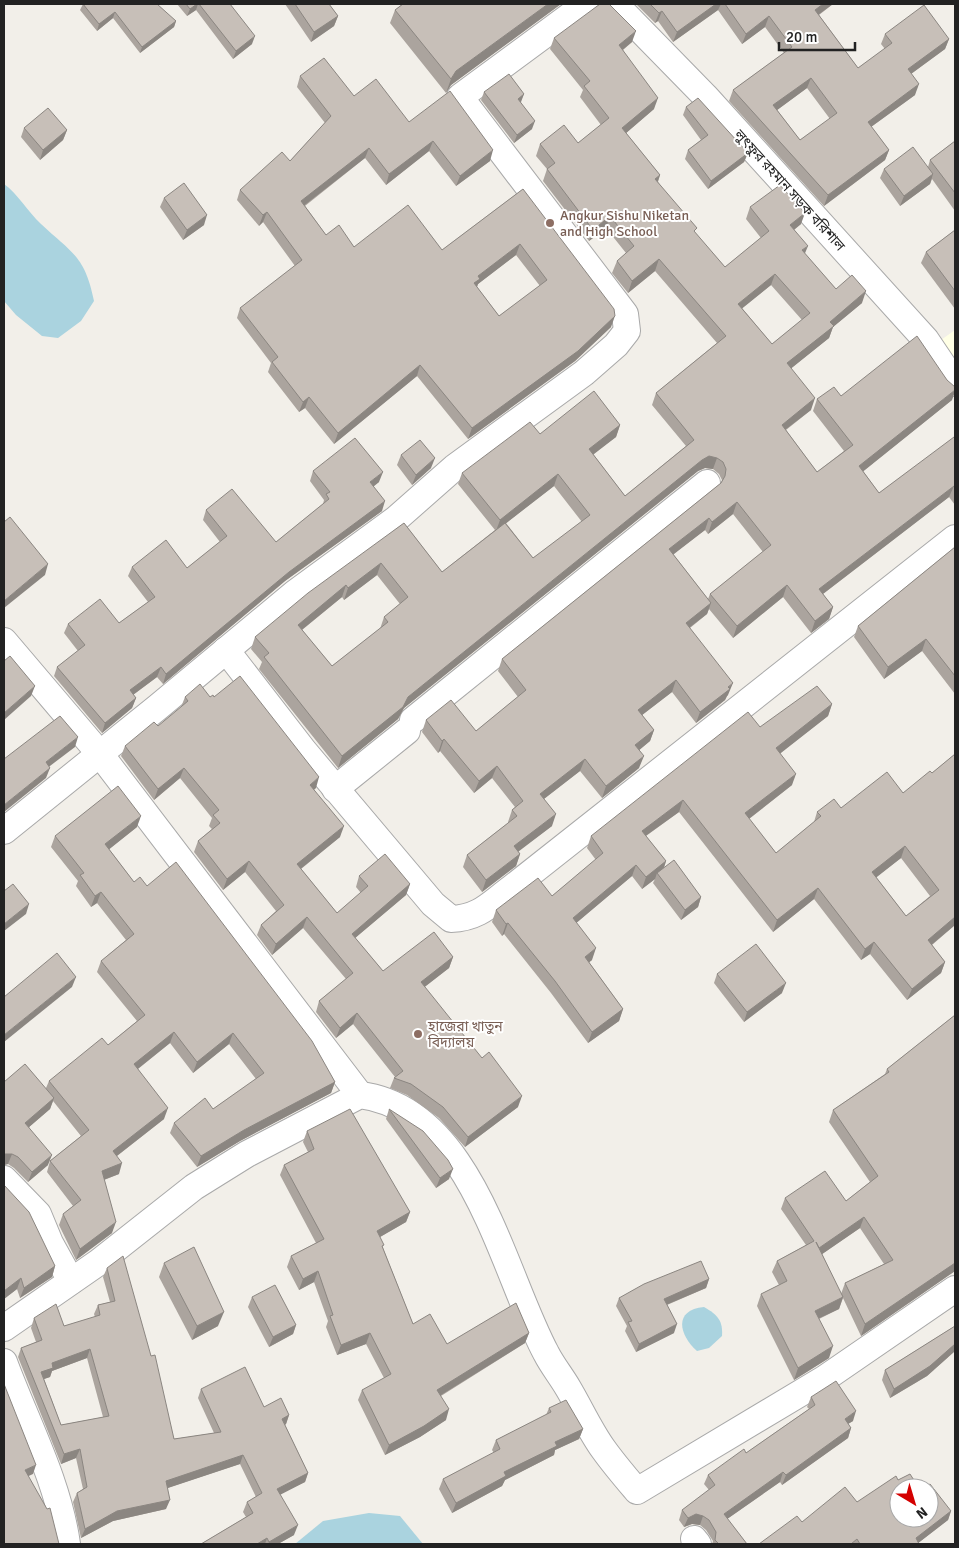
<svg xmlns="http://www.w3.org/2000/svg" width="959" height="1548" viewBox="0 0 959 1548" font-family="Signika,'Noto Sans Bengali',sans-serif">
<rect width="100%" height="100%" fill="#f2efe9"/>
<!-- education -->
<path fill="#ffffe5" d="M955,330V360L941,340Z"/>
<!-- water -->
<g fill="#aad3df">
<path d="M4,184C18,194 28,212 41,224C72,253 85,256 94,301L81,321L58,338L42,336L16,315L4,301Z"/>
<path d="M704,1307C718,1315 723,1321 722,1336L709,1348L697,1351C679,1335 673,1310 704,1307Z"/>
<path d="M369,1513L400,1516L423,1544H295L323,1521Z"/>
</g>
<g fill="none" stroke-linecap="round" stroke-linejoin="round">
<defs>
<g id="minor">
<path d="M615,4L705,96L926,340L955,383"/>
<path d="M4,641L100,754L360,1095"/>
<path d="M226,650L304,751L433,904L451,919C480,918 491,903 513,887L955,538"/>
<path d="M413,720L707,483"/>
<path d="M335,789L407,731"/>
<path d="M4,831L158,707L295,593L396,519L455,467L584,373L616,345L627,331L625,314L460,97L586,4"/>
<path d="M4,1179L38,1214L50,1243L71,1281"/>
<path d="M4,1328L99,1262L194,1187L247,1154L360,1095C472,1109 502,1271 546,1353C552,1365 561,1376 568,1388C580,1408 590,1431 604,1450C614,1464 626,1478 637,1491L824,1379L955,1289"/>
<path d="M4,1362C26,1422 58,1480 67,1544"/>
<path d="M694,1539L698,1544"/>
</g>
</defs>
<!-- minor casing -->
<use href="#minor" stroke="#a9a9a9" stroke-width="28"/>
<!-- minor -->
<use href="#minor" stroke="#fff" stroke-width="26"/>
</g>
<!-- wall -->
<g fill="#aba49e" fill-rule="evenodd">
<path d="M83,4L176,21L174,27L140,53L113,18L97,31L80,10Z"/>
<path d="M177,4H230L252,44L233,59L196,10L187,16Z"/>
<path d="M285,4H329L338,16L334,26L311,42Z"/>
<path d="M400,4H561L451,85L446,93L390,23L395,10L401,5Z"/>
<path d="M636,4H833L819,15L858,68L885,49L881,44L885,34L949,39L945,49L911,74L915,95L871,127L889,150L885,160L824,206L729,101L733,90L784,53L765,27L742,44L718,10L673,42L658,21L655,23ZM807,88L830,119L800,140L777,110Z"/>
<path d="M554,38L632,42L623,50L654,109L626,133L660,175L658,182L695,233L725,267L761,238L746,219L750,207L801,224L794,230L805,254L836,289L862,303L833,327L829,338L791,368L811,410L786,430L817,472L844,451L813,411L817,399L841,396L952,400L863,471L879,493L955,438V505L949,497L823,594L833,607L829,619L811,633L783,597L733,638L709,609L707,614L690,628L728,695L727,696L725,700L696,723L672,692L642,715L654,730L650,741L639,750V768L602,798L580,771L544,799L552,826L518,851L520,854L516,866L482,892L463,867L467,855L508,823V822L512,810L515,807L492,778L474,793L440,751L438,753L422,732L426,720L476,731L518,697L498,671L502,659L721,483L722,480L719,474L713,469L705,468L698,471L404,708L398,719L338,768L259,669L262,662L251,649L255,637L404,523L442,572L495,530L458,484L462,473L540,434L620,425L616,437L593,454L625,496L686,446L652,405L656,393L717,343L655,271L628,293L612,273L617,261L626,253L606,228L589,241L543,181L547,169L536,156L540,144L578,143L601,125L580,97L583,90L550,49ZM771,285L802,320L772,344L742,308ZM554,486L582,522L533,558L506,523ZM733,514L763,552L710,594L708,599L673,554L705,530L708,534ZM377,575L400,604L384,617L380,629L332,666L302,630L342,597L344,600Z"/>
<path d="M300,76L354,96L490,161L456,186L429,151L386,185L365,158L305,206L326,235L354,247L442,250L523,189L611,327L575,361L468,439L417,376L334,444L305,408L299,412L268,372L271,363L237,318L240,308L295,266L263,222L259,226L237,200L240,190L290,161L325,123L297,87ZM516,255L540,286L499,316L477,287L478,284Z"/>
<path d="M484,92L524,94L520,102L532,129L514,143L481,100Z"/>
<path d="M686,107L748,153L744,162L708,189L685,159L688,150L701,140L683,115Z"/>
<path d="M24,128L67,130L63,140L40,160L21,137Z"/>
<path d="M955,141V211L932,179L930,184L900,206L880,178L884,169L928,167L930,160Z"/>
<path d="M164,198L204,225L183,240L160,207Z"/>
<path d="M955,230V309L921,263L926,252Z"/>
<path d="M401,455L431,468L412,485L397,465Z"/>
<path d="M313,471L379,482L373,486L382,511L285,581L163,684L157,677L133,695L136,698L132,708L102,733L54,676L57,667L78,651L64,633L68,624L119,623L148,602L128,576L132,567L187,568L220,542L203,520L206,510L276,542L323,504L324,500L310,481Z"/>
<path d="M955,547V694L922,651L884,679L854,637L858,626Z"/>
<path d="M185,697H210L316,788L314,789L340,837L301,869L337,913L361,893L356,887L359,876L410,884L406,895L355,938L383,971L453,957L449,968L424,987L518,1107L465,1147L439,1118L407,1095L390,1088L394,1078L395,1077L353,1024L336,1038L316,1012L319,1001L346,979L303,928L272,955L257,935L261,925L276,911L245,872L223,890L194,852L198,841L212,829L209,826L212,818L180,778L154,800L121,756L125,746L158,726L181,707Z"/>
<path d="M832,704L828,716L780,753L792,785L749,819L776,853L814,822L817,812L841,808L903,793L932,773L955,754V925L932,945L945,962L941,973L907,1000L870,954L861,960L814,899L773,932L679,812L646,836L666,861L664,868L701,897L698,907L681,920L653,883L655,879L642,889L632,876L576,923L592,960L589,962L623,1009L619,1021L588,1043L551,993L504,934L502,936L492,922L496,910L552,896L596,860L587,848L591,836L760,727ZM901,858L930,896L906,916L876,877Z"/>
<path d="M137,827L109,849L134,882L147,886L335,1082L331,1093L240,1141L197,1167L170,1133L174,1123L213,1109L256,1079L229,1044L193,1073L170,1043L138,1069L164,1119L117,1156L119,1174L104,1180L112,1233L76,1260L59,1225L63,1214L73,1206L47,1172L50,1161L81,1136L53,1101L50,1109L29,1127L48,1165L28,1182L14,1168L8,1164L4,1165L46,1088L49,1081L108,1045L137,1021L97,972L101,961L126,940L97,903L91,907L76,886L78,881L51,847L55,836Z"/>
<path d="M717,974L782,993L744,1022L714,983Z"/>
<path d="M955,1015V1271L861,1336L843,1298L839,1309L819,1319L829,1358L794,1380L757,1306L761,1294L779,1285L772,1272L777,1261L806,1245L781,1209L785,1198L846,1201L870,1182L829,1122L833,1110L885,1074L887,1069ZM860,1228L884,1264L845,1283L841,1294L822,1254Z"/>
<path d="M389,1109L449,1179L436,1188L386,1119Z"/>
<path d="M307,1131L410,1212L406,1222L380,1237L383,1248L413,1324L447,1344L529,1333L525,1343L441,1396L446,1420L420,1437L385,1455L358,1400L362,1390L384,1378L366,1344L337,1355L326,1327L328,1321L314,1282L299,1290L287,1267L291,1256L316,1243L280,1175L284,1165L308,1152L303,1142Z"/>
<path d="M4,1185L55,1266L52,1277L20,1298L17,1289L4,1299Z"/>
<path d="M164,1263L218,1326L192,1340L159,1277Z"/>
<path d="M107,1268L174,1439L214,1433L198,1398L201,1389L289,1415L286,1424L285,1425L308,1473L305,1482L280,1494L294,1535L278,1544H201L246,1517L243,1512L247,1502L256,1497L240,1464L167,1488L166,1509L113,1521L81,1538L73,1502L77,1493L83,1489L76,1458L61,1464L18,1357L21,1348L36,1342L31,1328L34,1318L64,1326L95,1317L94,1314L98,1305L110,1302L103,1277ZM87,1358L103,1417L61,1425L44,1379L50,1377L52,1371Z"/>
<path d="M709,1279L706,1288L667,1305L674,1333L636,1352L625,1331L627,1326L616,1306L619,1298Z"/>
<path d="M252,1297L296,1325L293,1334L269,1347L248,1307Z"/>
<path d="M955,1326V1351L927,1376L890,1398L882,1380L885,1370Z"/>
<path d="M811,1397L853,1421L848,1424L851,1428L848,1438L782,1485L780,1482L727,1519L747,1544H712L713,1541L706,1530L700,1525L692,1524L684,1527L679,1520L682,1510L709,1490L704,1484L708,1475L746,1453L809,1409L807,1407Z"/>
<path d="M549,1408L583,1429L579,1439L555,1450L554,1455L505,1480L502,1486L452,1513L439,1489L443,1479L494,1453L492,1450L496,1440L546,1415Z"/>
<path d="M899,1488L951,1511L948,1520L918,1543L919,1544H759L802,1522L857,1502Z"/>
</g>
<!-- shaded-wall -->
<g fill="#8b8681">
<path d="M197,4H198L196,10L187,16L190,9Z"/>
<path d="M548,4H561L451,85L446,93L451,79L456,71Z"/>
<path d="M716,4H721L718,10L673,42L677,32Z"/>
<path d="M823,4H833L811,20L815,10Z"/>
<path d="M662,11L658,21L655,23L659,13Z"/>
<path d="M115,12L113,18L97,31L99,24Z"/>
<path d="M338,16L334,26L311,42L314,32Z"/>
<path d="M769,16L765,27L742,44L746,34Z"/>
<path d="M176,21L174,27L140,53L142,47Z"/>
<path d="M636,31L632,42L615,56L619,45Z"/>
<path d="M255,36L252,44L233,59L236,51Z"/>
<path d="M949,39L945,49L904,79L908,69Z"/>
<path d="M811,78L807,88L769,116L773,105Z"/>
<path d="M919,84L915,95L864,132L868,122Z"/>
<path d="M524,94L521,102L515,107L518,99Z"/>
<path d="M658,98L654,109L618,140L622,128Z"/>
<path d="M535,121L532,129L514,143L517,135Z"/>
<path d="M67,130L63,140L40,160L43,150Z"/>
<path d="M433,141L429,151L386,185L389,174Z"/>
<path d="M369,148L365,158L297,211L301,201Z"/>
<path d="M493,150L490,161L456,186L460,176Z"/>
<path d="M889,150L885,160L824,206L828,195Z"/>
<path d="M748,153L744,162L708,189L711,181Z"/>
<path d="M933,174L930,184L900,206L904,196Z"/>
<path d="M660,175L656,186L655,179Z"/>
<path d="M267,212L263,222L259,226L263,215Z"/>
<path d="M805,213L801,224L786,236L790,225Z"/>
<path d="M207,215L204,225L183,240L187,230Z"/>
<path d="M610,216L606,228L589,241L593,230Z"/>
<path d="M520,244L516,255L478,284L476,289L474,283L478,276Z"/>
<path d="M808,246L803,258L802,250Z"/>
<path d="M659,259L655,271L628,293L632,281Z"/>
<path d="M775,274L771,285L734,315L738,304Z"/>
<path d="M866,291L862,303L833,327L829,338L783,375L787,363L830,322Z"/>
<path d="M615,316L611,327L575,361L468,439L472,428Z"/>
<path d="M420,365L417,376L334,444L338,433Z"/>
<path d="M955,390V392L952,400L855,478L859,466Z"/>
<path d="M309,397L305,408L299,412L303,402Z"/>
<path d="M815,398L811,410L777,436L782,425Z"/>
<path d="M620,425L616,437L585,461L589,449Z"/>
<path d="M709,456L717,458L713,469L705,468L698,471L404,708L398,719L338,768L342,756L408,697L702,460Z"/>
<path d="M435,458L431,468L412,485L416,475Z"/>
<path d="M383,472L379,482L367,492L370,482Z"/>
<path d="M558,474L554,486L496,531L500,520Z"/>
<path d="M954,486L949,497L815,600L819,589Z"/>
<path d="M385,501L382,511L285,581L163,684L166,674L289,572Z"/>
<path d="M737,502L733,514L708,534L712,522Z"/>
<path d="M709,518L705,530L665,561L669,549Z"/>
<path d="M381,563L377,575L344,600L348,588Z"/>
<path d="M48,564L45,575L4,608V601Z"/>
<path d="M346,585L342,597L293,637L298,625Z"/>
<path d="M787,585L783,597L733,638L737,626Z"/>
<path d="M711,603L707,614L681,634L686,623Z"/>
<path d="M833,607L829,619L811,633L815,621Z"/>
<path d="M926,639L922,651L884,679L888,667Z"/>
<path d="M161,667L157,677L126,700L130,690Z"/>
<path d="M676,680L672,692L633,722L638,710Z"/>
<path d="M733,683L728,695L727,696L725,700L696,723L700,712Z"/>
<path d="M35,686L31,696L4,720V713Z"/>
<path d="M136,698L132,708L102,733L105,723Z"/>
<path d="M832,704L828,716L772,760L776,748Z"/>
<path d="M654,730L650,741L631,757L635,745Z"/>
<path d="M78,737L75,747L42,772L46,762Z"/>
<path d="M444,739L440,751L438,753L442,741Z"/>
<path d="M644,756L639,768L602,798L606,786Z"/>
<path d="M585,759L580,771L536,805L540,794Z"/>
<path d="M497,766L492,778L474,793L479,781Z"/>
<path d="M50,768L46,778L4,812V805Z"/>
<path d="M184,768L180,778L154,800L158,789Z"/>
<path d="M796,774L792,785L741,825L745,813Z"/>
<path d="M319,777L316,788L306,796L310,785Z"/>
<path d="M683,800L679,812L637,842L642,831Z"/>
<path d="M556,814L552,826L510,858L514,846Z"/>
<path d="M141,816L137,827L102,855L105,844Z"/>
<path d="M344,826L340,837L293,875L297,864Z"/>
<path d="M905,846L901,858L868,884L872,872Z"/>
<path d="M520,854L516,866L482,892L486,880Z"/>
<path d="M249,861L245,872L223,890L227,879Z"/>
<path d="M666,861L662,873H657L655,879L642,889L646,877Z"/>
<path d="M636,865L632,876L568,930L573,918Z"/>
<path d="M410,884L406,895L348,944L352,934Z"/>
<path d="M818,888L814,899L773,932L777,920Z"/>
<path d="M101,892L97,903L91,907L95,896Z"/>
<path d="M701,897L698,907L681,920L685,910Z"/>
<path d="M29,904L26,914L4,931V924Z"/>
<path d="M307,917L303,928L272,955L276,944Z"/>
<path d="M955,917V925L924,951L928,940Z"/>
<path d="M508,923L504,934L502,936L506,924Z"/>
<path d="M874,942L870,954L861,960L865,949Z"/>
<path d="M596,948L592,960L581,969L585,957Z"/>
<path d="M453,957L449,968L417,993L421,982Z"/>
<path d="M945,962L941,973L907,1000L912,989Z"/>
<path d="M76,977L72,987L4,1042V1035Z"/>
<path d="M786,983L782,993L744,1022L747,1012Z"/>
<path d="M623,1009L619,1021L588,1043L592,1032Z"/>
<path d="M357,1013L353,1024L336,1038L340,1028Z"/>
<path d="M174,1032L170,1043L130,1075L134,1064Z"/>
<path d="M233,1033L229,1044L193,1073L197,1062Z"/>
<path d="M335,1082L331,1093L240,1141L197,1167L201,1156L244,1130Z"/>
<path d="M522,1096L518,1107L465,1147L468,1137Z"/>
<path d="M54,1098L50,1109L21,1134L25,1123Z"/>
<path d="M168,1108L164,1119L109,1162L113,1151Z"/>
<path d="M4,1154H12L8,1164L4,1165Z"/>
<path d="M52,1155L48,1165L28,1182L32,1172Z"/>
<path d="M122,1163L119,1174L98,1182L102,1171Z"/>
<path d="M453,1169L449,1179L436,1188L440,1178Z"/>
<path d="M410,1212L406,1222L373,1241L377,1231Z"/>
<path d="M864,1217L860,1228L815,1259L819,1248Z"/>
<path d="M116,1222L112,1233L76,1260L80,1249Z"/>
<path d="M955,1263V1271L861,1336L865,1324Z"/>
<path d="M55,1266L52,1277L20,1298L24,1288Z"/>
<path d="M318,1271L314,1282L299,1290L303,1279Z"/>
<path d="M21,1278L17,1289L4,1299V1291Z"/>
<path d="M709,1279L706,1288L661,1307L664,1299Z"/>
<path d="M843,1297L839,1309L811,1322L815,1311Z"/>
<path d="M224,1312L218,1326L192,1340L197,1326Z"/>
<path d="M677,1324L674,1333L636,1352L639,1344Z"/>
<path d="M296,1325L293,1334L269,1347L273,1337Z"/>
<path d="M370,1333L366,1344L337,1355L341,1345Z"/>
<path d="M529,1333L525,1343L433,1400L437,1390Z"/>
<path d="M955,1344V1351L927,1376L890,1398L894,1389Z"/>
<path d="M833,1346L829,1358L794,1380L798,1368Z"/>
<path d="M90,1349L87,1358L52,1371L50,1377L38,1381L41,1372L52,1363Z"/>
<path d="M449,1409L446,1420L420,1437L385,1455L389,1445Z"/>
<path d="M856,1411L853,1421L841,1428L845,1419Z"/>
<path d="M289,1415L286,1424L278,1428L282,1419Z"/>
<path d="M851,1428L848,1438L782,1485L786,1475Z"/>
<path d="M583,1429L579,1439L555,1450L554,1455L505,1480L502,1486L452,1513L456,1503L504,1472L555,1442Z"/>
<path d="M80,1449L76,1458L61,1464L64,1454Z"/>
<path d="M243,1455L240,1464L162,1490L166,1481Z"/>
<path d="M36,1465L33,1474L22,1479L25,1470Z"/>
<path d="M783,1472L780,1482L720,1524L724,1514Z"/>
<path d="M308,1473L305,1482L274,1498L277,1489Z"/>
<path d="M170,1500L166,1509L113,1521L81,1538L85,1529L117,1511Z"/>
<path d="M951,1511L948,1520L917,1544L916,1538Z"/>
<path d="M696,1514L703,1516L700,1525L692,1524L684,1527L688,1518Z"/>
<path d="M298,1525L294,1535L278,1544H268L269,1542Z"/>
<path d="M267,1538L265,1544H257Z"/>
</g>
<!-- building -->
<g fill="#c7bfb8" stroke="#8b8681" fill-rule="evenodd">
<path d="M83,4H157L176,21L142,47L115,12L99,24Z"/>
<path d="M186,4H197L190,9Z"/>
<path d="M199,4H230L255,36L236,51Z"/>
<path d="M295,4H329L338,16L314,32Z"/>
<path d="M403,4H548L456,71L451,79L395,10Z"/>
<path d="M600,4H609L636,31L619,45L658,98L622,128L660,175L655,179L697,228L694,231L725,267L769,231L750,207L780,185L805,213L790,225L808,246L802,250L836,289L852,275L866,291L830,322L834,326L787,363L815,398L782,425L817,472L853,445L817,399L834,387L841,396L917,336L947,380L955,387V390L859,466L879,493L954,437L955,438V488L954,486L819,589L833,607L815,621L787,585L737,626L710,594L771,545L737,502L712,522L709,518L669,549L711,603L686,623L733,683L728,687L730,689L700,712L676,680L638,710L654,730L635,745L644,756L606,786L585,759L540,794L556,814L514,846L520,854L486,880L467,855L517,816L512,810L523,801L497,766L479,781L444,739L442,741L426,720L451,700L476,731L526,690L502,659L721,483L725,476L726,469L723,462L717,458L709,456L702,460L408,697L403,707L342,756L264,657L269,653L255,637L308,593L404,523L442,572L505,523L533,558L590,515L558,474L500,520L462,473L530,422L540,434L594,391L620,425L589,449L625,496L694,440L656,393L726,336L659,259L632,281L617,261L634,246L610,216L593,230L547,169L555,163L540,144L564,125L578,143L609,118L584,86L590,81L554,38ZM775,274L810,313L772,344L738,304ZM381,563L408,597L384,617L388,622L332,666L298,625L346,585L348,588Z"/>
<path d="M650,4H716L677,32L662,11L659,13Z"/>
<path d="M725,4H823L815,10L858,68L892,43L885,34L924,5L949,39L908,69L919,84L868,122L889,150L828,195L733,90L792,47L769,16L746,34ZM811,78L837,113L800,140L773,105Z"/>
<path d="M324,58L354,96L376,79L409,122L450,91L493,150L460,176L433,141L389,174L369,148L301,201L326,235L339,225L354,247L408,205L442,250L523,189L614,309L615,316L578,351L472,428L420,365L338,433L309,397L303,402L272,362L278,357L240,308L302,260L267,212L263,215L240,190L282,152L290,161L331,116L300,76ZM520,244L547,280L499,316L474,283L480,279L478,276Z"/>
<path d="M509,74L524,94L518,99L535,121L517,135L484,92Z"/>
<path d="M698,98L748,153L711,181L688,150L708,135L686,107Z"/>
<path d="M48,108L67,130L43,150L24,128Z"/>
<path d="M955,141V193L930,160Z"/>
<path d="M913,147L933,174L904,196L884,169Z"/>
<path d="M184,183L207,215L187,230L164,198Z"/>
<path d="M955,230V291L926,252Z"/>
<path d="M355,438L383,472L370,482L385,501L289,572L166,674L161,667L130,690L136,698L105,723L57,667L85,645L68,624L100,599L119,623L155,597L132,567L166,540L187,568L227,536L206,510L232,489L276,542L329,499L326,494L330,492L313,471Z"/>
<path d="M420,440L435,458L416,475L401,455Z"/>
<path d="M10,517L48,564L4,601V522Z"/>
<path d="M955,547V676L926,639L888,667L858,626Z"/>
<path d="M10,656L35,686L4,713V661Z"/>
<path d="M240,676L319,777L310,785L344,826L297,864L337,913L368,886L359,876L385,854L410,884L352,934L383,971L434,932L453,957L421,982L482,1058L489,1052L522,1096L468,1137L443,1107L411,1084L394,1078L403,1071L357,1013L340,1028L319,1001L353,973L307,917L276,944L261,925L284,905L249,861L227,879L198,841L220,823L213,815L219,810L184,768L158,789L125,746L154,722L158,726L188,701L185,697L200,684L210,697L213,695L214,697Z"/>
<path d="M817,686L832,704L776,748L796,774L745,813L776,853L821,816L817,812L834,799L841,808L887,772L903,793L930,771L932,773L955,754V917L928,940L945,962L912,989L874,942L865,949L818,888L777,920L683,800L642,831L666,861L646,877L636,865L573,918L596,948L585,957L623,1009L592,1032L555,981L508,923L506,924L496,910L538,878L552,896L603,853L591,836L748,712L760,727ZM905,846L939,890L906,916L872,872Z"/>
<path d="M60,716L78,737L46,762L50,768L4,805V759Z"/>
<path d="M118,786L141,816L105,844L134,882L140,877L147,886L176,862L312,1041L335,1082L244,1130L201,1156L174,1123L205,1098L213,1109L264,1073L233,1033L197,1062L174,1032L134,1064L168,1108L113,1151L122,1163L102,1171L116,1222L80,1249L63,1214L81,1200L50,1161L89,1130L49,1081L102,1038L108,1045L145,1015L101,961L134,934L101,892L95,896L80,875L84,873L55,836Z"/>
<path d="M674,860L701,897L685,910L657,873Z"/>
<path d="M13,884L29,904L4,924V891Z"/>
<path d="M756,944L786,983L747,1012L717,974Z"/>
<path d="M57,953L76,977L4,1035V997Z"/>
<path d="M955,1015V1263L865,1324L845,1283L893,1260L864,1217L819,1248L816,1242L843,1297L815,1311L833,1346L798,1368L761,1294L787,1281L777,1261L814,1241L785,1198L825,1171L846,1201L878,1176L833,1110L889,1072L887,1069Z"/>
<path d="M25,1064L54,1098L25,1123L52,1155L32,1172L18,1157L12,1154H4V1082Z"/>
<path d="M350,1109L410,1212L377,1231L384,1245L382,1246L413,1324L430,1314L447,1344L516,1303L529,1333L437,1390L449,1409L424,1426L389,1445L362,1390L391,1374L370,1333L341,1345L330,1316L333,1315L318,1271L303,1279L291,1256L324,1239L284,1165L314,1149L307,1131Z"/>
<path d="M389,1109L423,1131L448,1160L453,1169L440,1178Z"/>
<path d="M4,1185L29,1212L55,1266L24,1288L21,1278L4,1291Z"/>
<path d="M194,1247L224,1312L197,1326L164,1263Z"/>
<path d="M123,1256L151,1356L155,1355L174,1439L221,1432L201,1389L245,1367L264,1407L281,1398L289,1415L282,1419L308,1473L277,1489L298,1525L269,1542L267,1538L257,1544H201L253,1513L247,1502L262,1493L243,1455L166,1481L170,1500L117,1511L85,1529L77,1493L87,1487L80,1449L64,1454L21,1348L42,1340L34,1318L56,1304L64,1326L100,1315L98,1305L115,1301L107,1268ZM90,1349L109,1416L61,1425L41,1372L53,1368L52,1363Z"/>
<path d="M701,1261L709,1279L664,1299L677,1324L639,1344L628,1322L632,1321L619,1298L644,1284Z"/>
<path d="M275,1285L296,1325L273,1337L252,1297Z"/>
<path d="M955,1326V1344L930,1366L894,1389L885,1370Z"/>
<path d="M836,1381L856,1411L845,1419L851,1428L786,1475L783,1472L724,1514L747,1544H719L715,1540L716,1532L709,1520L703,1516L696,1514L688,1518L682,1510L715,1485L708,1475L744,1449L746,1453L815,1405L811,1397Z"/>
<path d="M4,1384L36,1465L25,1470L47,1509L50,1508L59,1544H4Z"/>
<path d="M566,1400L583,1429L555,1442L557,1446L504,1472L506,1476L456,1503L443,1479L500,1449L496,1440L551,1412L549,1408Z"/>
<path d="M910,1474L919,1488H899V1518H929V1488H924L930,1484L951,1511L916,1538L919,1544H860L857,1539L851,1544H759L797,1516L802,1522L845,1487L857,1502L896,1476L898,1480Z"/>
</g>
<!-- markers -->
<g fill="#8d6e63" stroke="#fff" stroke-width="2">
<circle cx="550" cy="223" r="5"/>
<circle cx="418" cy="1034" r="5"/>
</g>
<g text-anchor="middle" stroke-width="4" stroke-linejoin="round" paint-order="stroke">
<!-- street labels -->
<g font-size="14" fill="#222" stroke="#fff">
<text transform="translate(790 190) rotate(48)" y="5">লুৎফুর রহমান সড়ক বরিশাল</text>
</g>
<!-- education labels -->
<g font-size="14" fill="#785e54" stroke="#fff" text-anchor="start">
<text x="560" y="220">Angkur Sishu Niketan<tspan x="560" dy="16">and High School</tspan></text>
<text x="428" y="1031">হাজেরা খাতুন<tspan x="428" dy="16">বিদ্যালয়</tspan></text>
</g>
</g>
<!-- border -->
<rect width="959" height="1548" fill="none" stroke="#222222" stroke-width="10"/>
<!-- north arrow -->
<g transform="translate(914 1503) rotate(142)"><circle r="24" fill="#ffffff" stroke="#a7a7a7"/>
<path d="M0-4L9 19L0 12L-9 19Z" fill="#d40000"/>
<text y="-8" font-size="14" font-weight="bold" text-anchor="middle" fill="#222222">N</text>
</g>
<!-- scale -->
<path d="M779 42v8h76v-8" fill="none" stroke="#222222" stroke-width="2.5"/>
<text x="786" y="42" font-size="15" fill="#222222" stroke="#ffffff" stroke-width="4" paint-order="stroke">20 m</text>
</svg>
